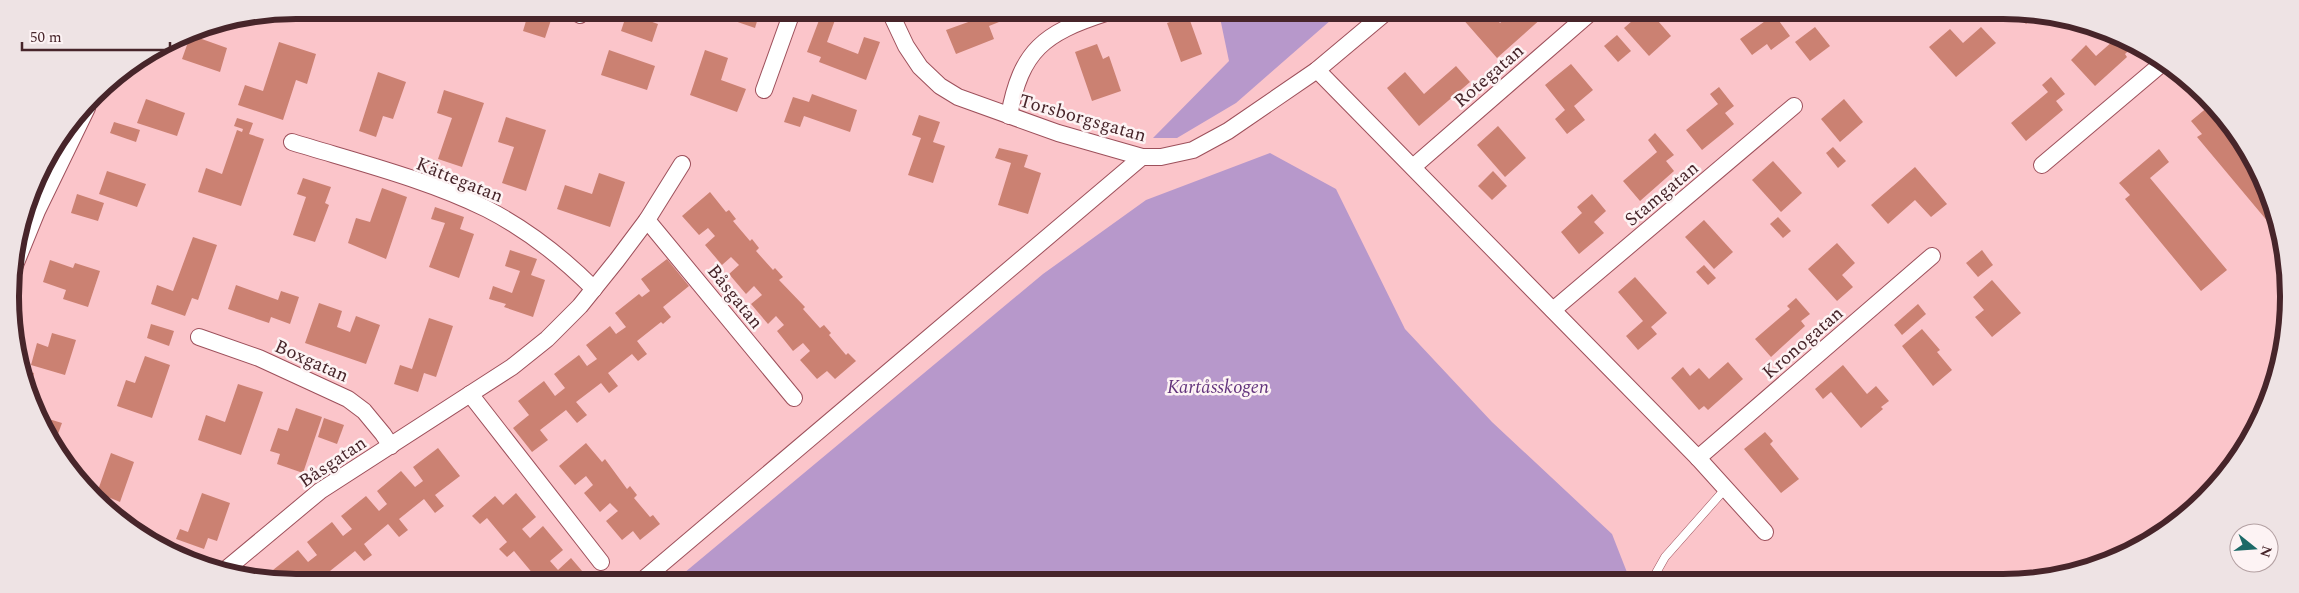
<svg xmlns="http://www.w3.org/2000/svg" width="2299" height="593" viewBox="0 0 2299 593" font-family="Spectral,serif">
<rect width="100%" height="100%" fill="#fbc5ca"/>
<!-- green -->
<g fill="#b798cb">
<path d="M1219,13H1339L1236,103L1177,138H1153L1229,61Z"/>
<path d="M1270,153L1336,189L1405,329L1492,422L1612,534L1630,580L678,578L1043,274L1146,200Z"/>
</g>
<!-- building -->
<g fill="#cb8172">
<path d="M529,11H554L545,38L523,31Z"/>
<path d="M729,11H760L755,28L726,18Z"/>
<path d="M983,12H995L999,22L989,26L994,39L956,54L946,30L985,16Z"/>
<path d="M627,13L658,24L652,42L621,31Z"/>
<path d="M1170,13H1194L1188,15L1202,54L1181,62L1167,23L1173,21Z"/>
<path d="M1465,14H1492L1500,23L1511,14H1540L1543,17L1497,58L1461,17Z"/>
<path d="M1640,14H1652L1671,36L1649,56L1624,28Z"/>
<path d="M821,15L835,20L827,42L858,54L864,37L880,42L866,80L819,62L821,57L807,52Z"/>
<path d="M2018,15H2035L2026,24Z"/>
<path d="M1777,18L1790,36L1771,50L1767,44L1752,55L1740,39L1768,19L1771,22Z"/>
<path d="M1815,27L1830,46L1810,61L1795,42Z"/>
<path d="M1981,27L1996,43L1956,77L1929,47L1950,29L1963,43Z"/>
<path d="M201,29L199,38L227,48L220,72L182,59L192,31Z"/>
<path d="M1617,35L1631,51L1618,62L1604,46Z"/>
<path d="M2109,36L2132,47L2125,54L2127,57L2095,86L2071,60L2086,45L2096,56L2113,41Z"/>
<path d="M279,42L316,54L307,84L296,80L283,120L238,105L245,85L263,91Z"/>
<path d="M1097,44L1103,59L1109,56L1121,91L1092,101L1075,52Z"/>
<path d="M609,50L655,66L647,90L601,75Z"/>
<path d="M705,50L728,58L721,80L746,89L737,112L690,95Z"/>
<path d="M1571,64L1593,90L1574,106L1585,120L1567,134L1555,119L1565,110L1545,85Z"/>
<path d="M1456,66L1470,82L1419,126L1387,88L1405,72L1424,94Z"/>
<path d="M378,72L406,82L393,119L383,116L376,137L359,131Z"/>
<path d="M2051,77L2065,94L2056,101L2063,110L2026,141L2011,123L2048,92L2042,85Z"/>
<path d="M1719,87L1734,106L1725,113L1734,124L1702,150L1686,130L1718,104L1710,94Z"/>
<path d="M444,90L484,103L462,167L438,159L452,118L437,113Z"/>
<path d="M812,94L857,110L850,132L804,116L800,127L784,122L793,97L809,102Z"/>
<path d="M146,99L185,113L177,136L137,123Z"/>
<path d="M1844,99L1863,122L1840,142L1821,119Z"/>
<path d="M2209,106L2241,139L2277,226L2274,229L2197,137L2202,134L2191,121Z"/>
<path d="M919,115L940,122L933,142L945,146L933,183L908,175L921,138L912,135Z"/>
<path d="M506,117L546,130L526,191L502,183L514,147L498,142Z"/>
<path d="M237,118L253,123L249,134L264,139L241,206L198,192L206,168L222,174L237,130L242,132L243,129L234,126Z"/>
<path d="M114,122L140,130L136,142L110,133Z"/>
<path d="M1498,126L1526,158L1505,177L1477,145Z"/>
<path d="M1655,133L1674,155L1666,161L1674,171L1640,201L1623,181L1657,152L1648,140Z"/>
<path d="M1833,147L1846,161L1838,168L1826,153Z"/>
<path d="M999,148L1028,155L1024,167L1041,173L1028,214L998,205L1011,163L995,158Z"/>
<path d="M2159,149L2169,162L2150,178L2227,270L2201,291L2125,199L2130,195L2119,183Z"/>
<path d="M1773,161L1802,193L1781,212L1752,180Z"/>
<path d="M1915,167L1947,204L1931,217L1915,200L1888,224L1871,205Z"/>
<path d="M107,171L146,184L137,207L99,194Z"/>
<path d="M1493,171L1507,186L1492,200L1478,186Z"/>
<path d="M599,173L625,182L610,227L557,209L565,185L592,194Z"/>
<path d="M303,178L331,187L325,203L329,205L315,242L293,235L306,197L297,194Z"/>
<path d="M382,188L407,197L386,259L348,243L356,218L370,222Z"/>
<path d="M710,192L726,212L729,210L736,219L733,221L750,241L752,239L759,248L756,251L773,270L775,268L783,277L779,280L805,307L803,309L820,328L824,325L831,333L829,335L846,355L848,353L856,361L835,379L827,371L817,379L800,360L810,351L803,343L793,351L777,331L784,325L776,316L768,324L751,304L762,295L754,286L746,294L729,274L739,265L731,257L722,265L705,245L715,236L708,228L699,235L682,216Z"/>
<path d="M77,194L104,203L98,221L71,213Z"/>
<path d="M1592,194L1606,211L1594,222L1604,233L1579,254L1561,232L1582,213L1577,207Z"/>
<path d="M435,207L464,217L460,229L474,234L459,278L429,267L445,223L431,219Z"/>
<path d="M1778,217L1791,231L1783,238L1770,224Z"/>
<path d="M1704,220L1733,252L1714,269L1685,237Z"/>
<path d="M193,237L217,245L198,300L192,298L185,316L151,304L157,285L173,291Z"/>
<path d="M1837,243L1855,263L1842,275L1853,287L1837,301L1808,269Z"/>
<path d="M510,250L537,259L531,275L545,280L533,317L504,307L506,304L489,299L493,286L512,293L520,271L505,266Z"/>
<path d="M1982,250L1993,265L1978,277L1966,263Z"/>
<path d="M667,259L689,286L663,307L671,317L663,324L661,322L637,341L647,354L638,361L632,354L608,373L618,386L609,393L601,383L576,402L587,415L577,423L566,410L540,430L548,440L532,452L513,428L529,415L518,401L544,381L555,396L565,388L554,374L579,355L587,366L597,359L586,345L610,326L616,334L626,327L615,313L639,294L642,297L650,291L641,279Z"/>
<path d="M50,260L73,268L75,263L100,271L88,307L63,299L66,290L43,282Z"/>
<path d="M1704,265L1716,278L1708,285L1696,272Z"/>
<path d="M1635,277L1667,313L1651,327L1657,334L1638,350L1626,336L1643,321L1618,292Z"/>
<path d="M1992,280L2021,313L1992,337L1975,317L1984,310L1973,297Z"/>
<path d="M236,285L278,300L281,291L299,297L290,324L271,317L269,323L228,309Z"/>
<path d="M1796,298L1810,314L1801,321L1805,326L1771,357L1755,339L1790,309L1787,306Z"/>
<path d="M319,303L342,311L337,327L350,332L356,316L380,325L366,364L305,343Z"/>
<path d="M1918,304L1926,314L1902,335L1894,325Z"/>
<path d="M429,318L453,326L436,377L424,373L418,392L394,384L400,365L412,369Z"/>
<path d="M151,324L174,331L169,346L147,338Z"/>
<path d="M1922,329L1940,350L1937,352L1952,370L1933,386L1902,346Z"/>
<path d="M52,333L76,340L65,375L31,365L37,343L48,347Z"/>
<path d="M145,356L170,365L152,418L117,406L126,380L135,383Z"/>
<path d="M1728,362L1743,379L1708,410L1704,406L1699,410L1671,378L1683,367L1690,376L1699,368L1709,379Z"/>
<path d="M1843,365L1867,394L1876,386L1889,401L1881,407L1883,409L1861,428L1831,392L1823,399L1815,389Z"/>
<path d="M20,369L34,373L31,386L27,385Z"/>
<path d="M238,384L263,392L241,455L198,440L206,415L225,422Z"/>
<path d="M296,408L322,417L303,473L277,464L280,454L270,451L278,428L288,431Z"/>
<path d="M42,417L62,423L55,442Z"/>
<path d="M324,418L344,425L337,444L318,437Z"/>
<path d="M1765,432L1773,441L1770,444L1799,479L1781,493L1744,449Z"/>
<path d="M586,443L602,462L605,459L627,489L630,486L637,495L634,498L650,517L653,515L660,524L640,540L633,531L622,540L606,521L618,511L610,503L600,512L584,493L593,485L586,476L575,485L559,466Z"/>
<path d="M438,448L460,476L435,495L444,506L435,513L424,499L399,519L408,530L399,537L388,524L364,544L372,555L364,561L355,551L330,571L335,578H279L273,570L298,550L308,562L317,555L307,542L332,522L343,536L352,529L341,516L366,496L379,511L387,504L377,491L401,471L415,487L423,481L413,467Z"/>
<path d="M111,453L134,462L120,502L108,497L106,503L93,492L97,493Z"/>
<path d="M202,493L230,503L217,541L208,538L204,549L176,539L180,529L188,532Z"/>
<path d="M516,493L536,517L522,529L530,538L543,526L563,550L550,561L558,570L571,558L588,578H530L534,575L514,551L507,557L499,549L507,542L487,518L480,524L472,516L495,496L503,505Z"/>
</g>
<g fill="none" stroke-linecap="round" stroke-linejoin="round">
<defs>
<path id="service" d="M1652,580L1665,557L1726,488"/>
<g id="minor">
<path d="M890,12L906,46L920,67L940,86L958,97L1058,133L1142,157H1161L1193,150L1228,131L1317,70L1385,13"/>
<path d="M580,15L581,11"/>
<path d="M1317,70L1698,458L1765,532"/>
<path d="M764,90L792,12"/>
<path d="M1009,116C1021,50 1044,33 1106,13"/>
<path d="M292,142C357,162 426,179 487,209C528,230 562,257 594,289"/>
<path d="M2042,165L2165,61"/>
<path d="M1413,167L1589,14"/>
<path d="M647,220L794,398"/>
<path d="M11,275L37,211L87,108"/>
<path d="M1553,310L1794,106"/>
<path d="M199,337L259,358L348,399L364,411L383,434L391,446"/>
<path d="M470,394L601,562"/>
<path d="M1698,458L1932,256"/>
<path d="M224,571L320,491L512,367L547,339L580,306L617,260L647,220L682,164"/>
<path d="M645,578L1142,157"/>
</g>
</defs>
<!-- service casing -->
<use href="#service" stroke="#9d505b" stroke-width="9"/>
<!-- minor casing -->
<use href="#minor" stroke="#9d505b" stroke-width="18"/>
<!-- service -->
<use href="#service" stroke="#fff" stroke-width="8"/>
<!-- minor -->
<use href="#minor" stroke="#fff" stroke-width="16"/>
</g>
<g text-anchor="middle" stroke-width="5" stroke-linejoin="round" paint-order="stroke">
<!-- street labels -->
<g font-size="19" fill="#47252a" stroke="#fdf3f4">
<text transform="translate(1488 75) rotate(-41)" y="7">Rotegatan</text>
<text transform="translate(1083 117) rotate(16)" y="7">Torsborgsgatan</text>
<text transform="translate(460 179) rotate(22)" y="7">Kättegatan</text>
<text transform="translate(1661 193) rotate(-40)" y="7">Stamgatan</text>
<text transform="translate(736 296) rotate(51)" y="7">Båsgatan</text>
<text transform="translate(1802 342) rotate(-41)" y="7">Kronogatan</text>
<text transform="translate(312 360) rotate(24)" y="7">Boxgatan</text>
<text transform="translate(332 461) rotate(-34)" y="7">Båsgatan</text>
</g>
<!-- park labels -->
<g font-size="19" font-style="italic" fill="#63347d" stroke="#fdf3f4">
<text x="1218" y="393">Kartåsskogen</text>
</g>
</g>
<!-- crop -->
<path d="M0 0H2299V593H0ZM296 19H2003A277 277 0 0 1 2280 296V297A277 277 0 0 1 2003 574H296A277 277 0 0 1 19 297V296A277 277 0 0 1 296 19Z" fill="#eee3e4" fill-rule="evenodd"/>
<path fill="none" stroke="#47252a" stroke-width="6" d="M296 19H2003A277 277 0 0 1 2280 296V297A277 277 0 0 1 2003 574H296A277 277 0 0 1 19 297V296A277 277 0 0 1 296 19Z"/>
<!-- north arrow -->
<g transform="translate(2254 548) rotate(107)"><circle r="24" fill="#fdf3f4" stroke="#b4a1a3"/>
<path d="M0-4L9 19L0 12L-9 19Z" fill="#1c6967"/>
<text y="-8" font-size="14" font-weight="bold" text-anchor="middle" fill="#47252a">N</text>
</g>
<!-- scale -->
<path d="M22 42v8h148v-8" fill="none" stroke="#47252a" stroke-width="2.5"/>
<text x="30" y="42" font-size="15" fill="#47252a" stroke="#fdf3f4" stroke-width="4" paint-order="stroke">50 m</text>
</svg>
